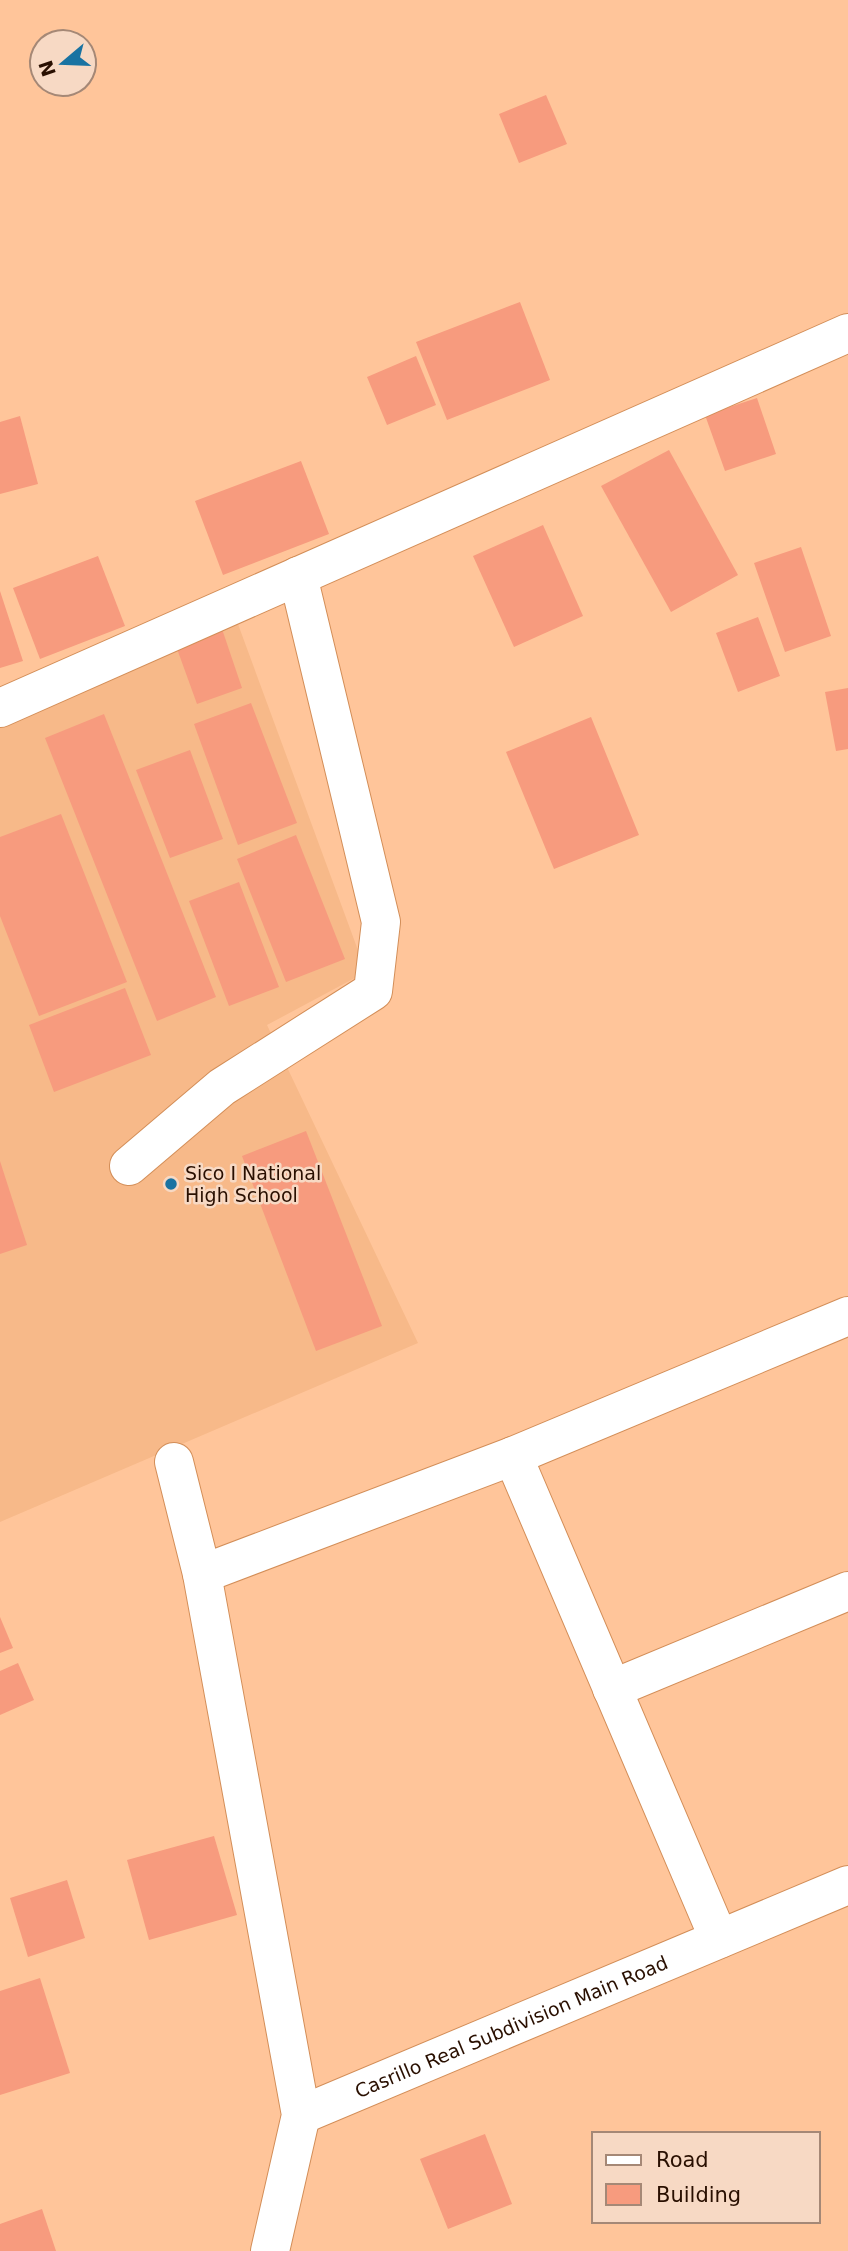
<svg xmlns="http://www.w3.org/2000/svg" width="848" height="2251" viewBox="0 0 848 2251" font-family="'DejaVu Sans',sans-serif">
<rect width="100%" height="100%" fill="#ffc59a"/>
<!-- built -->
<path fill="#f7b989" d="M235,616L366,972L267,1025L418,1343L0,1522V717Z"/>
<!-- building -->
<g fill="#f79b7e">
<path d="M546,95L567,144L519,163L499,114Z"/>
<path d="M520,302L550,380L447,420L416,342Z"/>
<path d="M416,356L436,405L387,425L367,377Z"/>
<path d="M757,398L776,454L725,471L705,415Z"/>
<path d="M20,416L38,484L0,494V422Z"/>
<path d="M669,450L738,575L671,612L601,486Z"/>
<path d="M301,461L329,534L223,575L195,501Z"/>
<path d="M543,525L583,616L514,647L473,556Z"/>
<path d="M801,547L831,636L785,652L754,563Z"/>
<path d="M98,556L125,626L40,659L13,588Z"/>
<path d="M0,591L23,661L0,668Z"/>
<path d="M758,617L780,676L738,692L716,633Z"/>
<path d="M222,629L242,688L197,704L176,646Z"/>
<path d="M848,688V749L836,751L825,692Z"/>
<path d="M251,703L297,823L238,845L194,724Z"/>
<path d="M104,714L216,997L157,1021L45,738Z"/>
<path d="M591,717L639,835L554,869L506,752Z"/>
<path d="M190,750L223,839L170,858L136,770Z"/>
<path d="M61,814L127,982L39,1016L0,916V837Z"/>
<path d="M296,835L345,959L286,982L237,859Z"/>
<path d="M239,882L279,987L229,1006L189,901Z"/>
<path d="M125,988L151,1055L54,1092L29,1025Z"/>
<path d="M306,1131L382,1326L316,1351L242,1156Z"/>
<path d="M0,1161L27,1245L0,1254Z"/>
<path d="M0,1617L13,1648L0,1653Z"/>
<path d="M18,1663L34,1700L0,1715V1671Z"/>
<path d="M214,1836L237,1915L149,1940L127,1860Z"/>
<path d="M67,1880L85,1938L28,1957L10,1898Z"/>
<path d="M40,1978L70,2073L0,2095V1991Z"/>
<path d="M485,2134L512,2204L448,2229L420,2159Z"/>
<path d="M42,2209L56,2251H0V2224Z"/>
</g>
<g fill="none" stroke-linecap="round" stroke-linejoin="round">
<defs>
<g id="minor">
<path d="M0,708L848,333"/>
<path d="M129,1166L222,1087L373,991L381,922L298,576"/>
<path d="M513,1456L719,1939"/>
<path d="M174,1462L202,1574L301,2115L270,2251"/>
<path d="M202,1574L513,1456L848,1316"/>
<path d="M612,1689L848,1591"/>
<path id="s1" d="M301,2115L848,1885"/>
</g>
</defs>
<!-- minor casing -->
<use href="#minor" stroke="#d38e58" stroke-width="40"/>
<!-- minor -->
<use href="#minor" stroke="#fff" stroke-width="38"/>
</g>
<!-- markers -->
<circle fill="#1973a2" stroke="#f7d9c4" stroke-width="2.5" cx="171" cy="1184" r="7"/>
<g text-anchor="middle" stroke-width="5" stroke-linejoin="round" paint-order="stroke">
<!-- poi labels -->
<g font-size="19" fill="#290f00" stroke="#f7d9c4" text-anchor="start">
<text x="185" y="1180">Sico Ⅰ National<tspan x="185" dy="22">High School</tspan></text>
</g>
<!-- street labels -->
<g font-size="19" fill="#290f00" stroke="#f7d9c4">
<text dy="7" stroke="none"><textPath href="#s1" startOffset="228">Casrillo Real Subdivision Main Road</textPath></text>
</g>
</g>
<!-- legend -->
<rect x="592" y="2132" width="228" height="91" fill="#f7d9c4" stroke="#a58876" stroke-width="2"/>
<rect x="606" y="2155" width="35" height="10" fill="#ffffff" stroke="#a58876" stroke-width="2"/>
<text x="656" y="2167" font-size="21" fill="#290f00">Road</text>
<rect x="606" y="2184" width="35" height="21" fill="#f79b7e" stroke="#a58876" stroke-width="2"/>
<text x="656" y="2202" font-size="21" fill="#290f00">Building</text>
<!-- north arrow -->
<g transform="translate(63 63) rotate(251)"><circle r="33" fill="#f7d9c4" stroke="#a58876" stroke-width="2"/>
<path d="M0-5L12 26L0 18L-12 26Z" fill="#1973a2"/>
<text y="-10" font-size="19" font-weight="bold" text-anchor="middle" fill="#290f00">N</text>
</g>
</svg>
